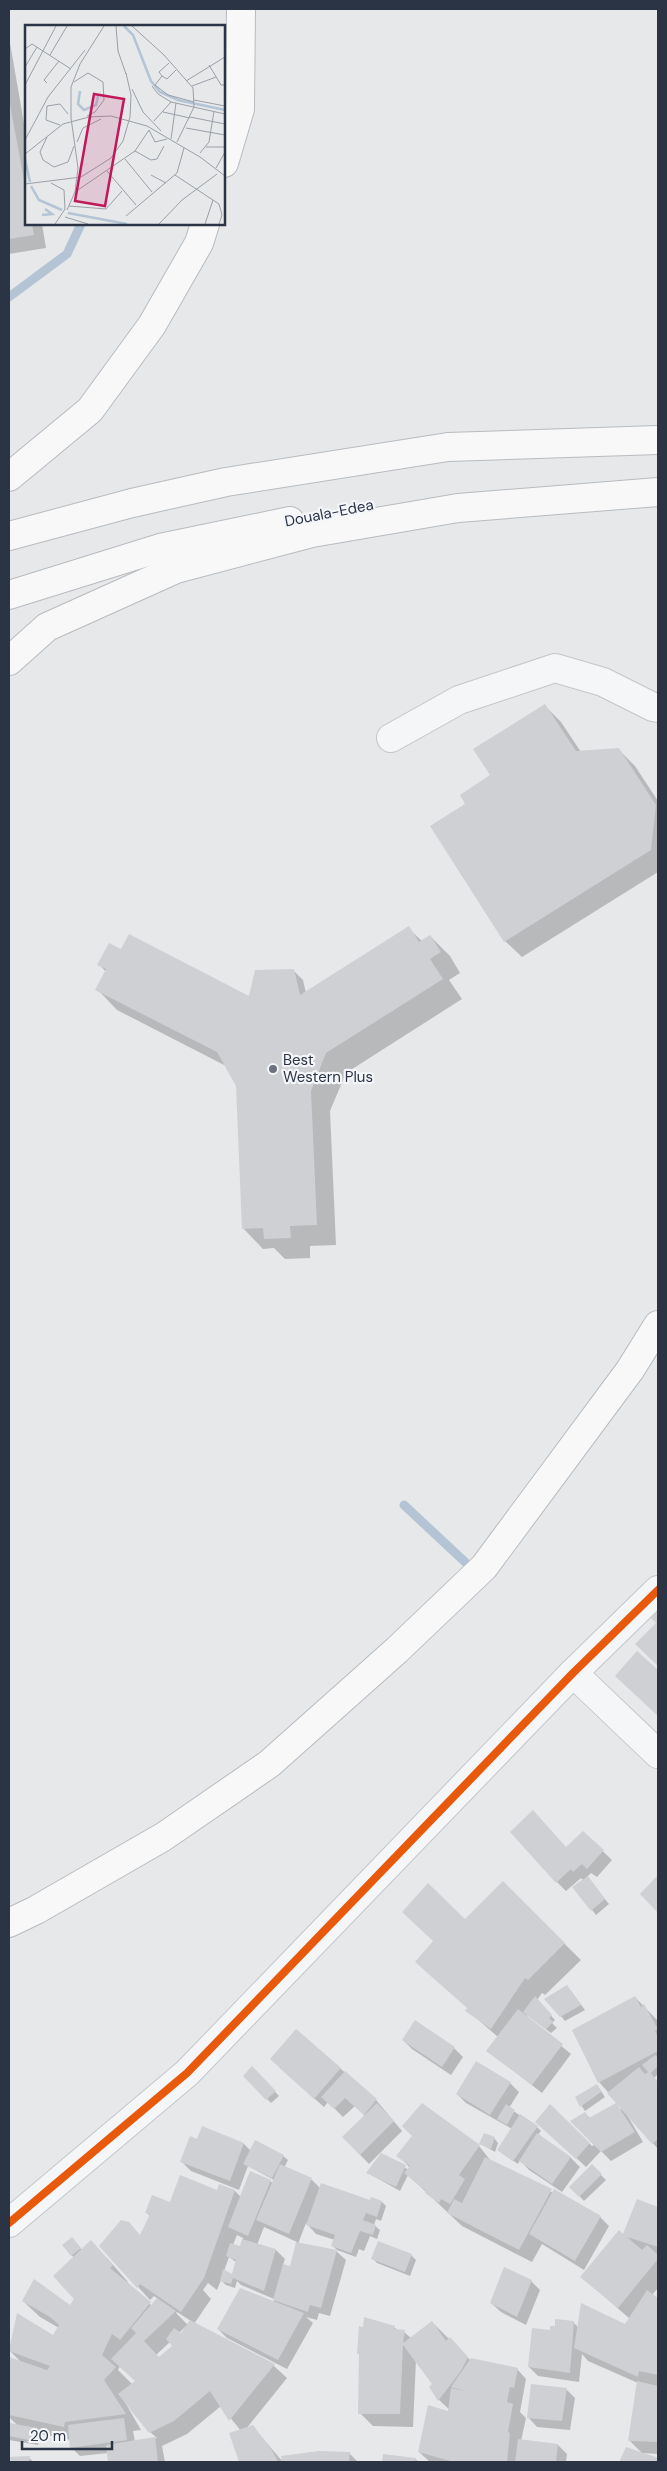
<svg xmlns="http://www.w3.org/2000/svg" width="667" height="2471" viewBox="0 0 667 2471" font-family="'DM Sans',sans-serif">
<rect width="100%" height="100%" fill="#e6e8ea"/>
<!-- shadow -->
<g fill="#0003" fill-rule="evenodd">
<path d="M9,37L26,135V224H42L46,248L9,254Z"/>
<path d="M545,706L561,722L581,752L619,750L635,766L658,801V872L522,957L505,941L467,804Z"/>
<path d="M408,928L422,941L430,936L450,956L460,973L449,980L462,999L346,1073L330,1111L336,1245L310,1246V1258L285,1259L274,1248L263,1249L243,1228L237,1085L226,1066L117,1010L97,989L106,972L99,964L121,951L250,997L294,971L303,980L306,993Z"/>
<path d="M658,1612V1664L637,1644L657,1623L653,1618Z"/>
<path d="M583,1832L612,1860L597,1877L591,1873L587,1877L609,1904L596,1915L574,1887L583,1880L581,1878L566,1891L557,1882L566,1849Z"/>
<path d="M503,1883L581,1960L545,1995L542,1993L537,2000L555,2020L552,2023L557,2028L551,2033L527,2015L526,2017L571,2054L542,2093L487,2050L498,2037L467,2010L465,1921Z"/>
<path d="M571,1991L585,2010L565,2021L561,2016Z"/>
<path d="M635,1997L658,2021V2074L654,2078L658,2083V2149L626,2113L643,2142L611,2161L601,2151L586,2167L546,2130L550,2106L592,2146L594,2145L572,2122L585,2113L591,2119L616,2105L621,2110L622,2108L599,2082Z"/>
<path d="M297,2030L376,2100L402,2131L369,2164L343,2137L365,2116L355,2106L343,2117L328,2102L324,2107L280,2068Z"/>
<path d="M403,2040L454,2048L463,2057L451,2075L412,2049Z"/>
<path d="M252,2068L279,2096L271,2103L245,2076Z"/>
<path d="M510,2083L519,2092L509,2108L537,2127L541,2131L538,2135L571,2158L580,2167L562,2192L529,2170L520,2160L518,2164L503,2154L499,2150L512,2129L466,2103L457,2094Z"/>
<path d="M597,2085L605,2097L585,2111L576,2098Z"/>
<path d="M422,2105L479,2146L491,2161L600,2217L609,2226L584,2270L542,2244L532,2262L462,2226L408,2175L400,2191L368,2173L381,2154L409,2170L410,2168L398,2155L413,2136Z"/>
<path d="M494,2138L498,2143L495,2152L481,2144Z"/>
<path d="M198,2141L244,2144L251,2151L283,2156L288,2160L284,2168L312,2180L320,2188L371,2202H382L386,2206L381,2221L376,2219L374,2225L380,2230L377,2239L370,2236L364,2251L359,2249L356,2257L337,2250L333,2246L335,2240L316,2234L306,2223L298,2244L336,2251L346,2260L330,2316L319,2313L317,2320L306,2317L313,2323L287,2369L227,2338L218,2329L274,2302V2299L241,2285L237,2281L235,2288L226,2285L221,2280L217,2290L208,2283L203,2290L211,2299L194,2324L274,2366L287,2378L246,2429L253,2427L283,2462H240L231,2434L241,2431L221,2406L187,2434L162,2446L165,2462H109L108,2453L80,2456L71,2447V2440L41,2434L38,2445L9,2440V2423L17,2425L9,2417V2359L22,2363L9,2350L18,2315L53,2336L59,2328L40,2317L23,2301L71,2307L75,2299L74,2258L64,2245L76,2243L82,2250L107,2258L128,2282L126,2283L152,2306L158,2299L154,2296L150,2300L101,2246L141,2236L150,2216L147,2213L218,2191L220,2185L235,2191L241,2197L270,2181L273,2183L274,2180L248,2166L239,2190L191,2171L182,2162ZM264,2227L297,2242L291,2268L283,2265L285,2259L276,2250L257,2245ZM237,2235L243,2238L241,2248L233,2245ZM229,2257L236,2262L232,2276L224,2271ZM177,2312L191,2321L188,2325L176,2313ZM185,2327H186L181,2335L179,2333ZM170,2342L174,2346L159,2358L156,2355ZM120,2366L136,2381L132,2384L118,2370ZM122,2397L150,2432L157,2438L135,2442L133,2431L141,2430Z"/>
<path d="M592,2166L606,2180L584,2201L571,2187Z"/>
<path d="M637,2201L658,2209V2288L652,2295L658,2299V2454L642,2453L629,2440L638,2383L588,2361L582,2354L579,2382L538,2376L529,2367L554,2332L573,2322L578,2327L626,2326L630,2319L582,2277L624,2236Z"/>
<path d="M411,2255L416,2260L410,2276L377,2263L373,2259Z"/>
<path d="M531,2281L540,2290L526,2325L501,2312L491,2303Z"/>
<path d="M432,2322L471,2361L517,2369L526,2379L520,2412L526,2418L521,2441L558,2445L567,2454L566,2462H430L419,2452L453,2413L439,2400L434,2384L416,2360L413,2427L373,2426L360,2413L394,2327L398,2331L404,2332L411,2338Z"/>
<path d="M566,2389L575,2398L570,2430L537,2427L528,2417Z"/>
<path d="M349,2453L358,2462H284L283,2457Z"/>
<path d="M384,2455L415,2459L419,2462H383Z"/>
<path d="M9,2458H29L34,2462H9Z"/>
</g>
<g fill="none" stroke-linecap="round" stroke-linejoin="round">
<!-- stream -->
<g stroke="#b4c4d5" stroke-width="9">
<path d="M9,297L67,254L81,224"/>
<path d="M404,1505L465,1562"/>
</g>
</g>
<!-- building -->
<g fill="#ced0d3">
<path d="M9,99L26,191V224H32L34,235L9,239Z"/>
<path d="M545,704L576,751L619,748L656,805L651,850L504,942L430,826L465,804L460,795L490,775L473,749Z"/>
<path d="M409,926L419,942L430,935L441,952L430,959L443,979L326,1053L311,1091L317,1225L290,1226L291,1238L264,1239L263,1228L242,1229L236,1086L217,1052L95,990L106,969L97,965L109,943L121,949L129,934L249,996L255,970L294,969L300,995Z"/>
<path d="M658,1610V1666L635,1644L656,1623L651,1618Z"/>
<path d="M637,1651L658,1670V1716L615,1676Z"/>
<path d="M533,1810L566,1847L583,1831L604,1850L587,1869L582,1864L573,1872L571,1869L556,1883L510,1832Z"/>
<path d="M658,1875V1913L640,1894Z"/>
<path d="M588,1876L605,1899L591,1911L572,1887Z"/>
<path d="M503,1881L565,1943L528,1980L525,1978L491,2029L465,2011L467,2008L415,1962L433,1941L402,1912L428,1883L465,1919Z"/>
<path d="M567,1985L581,2005L560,2017L544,1999Z"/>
<path d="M535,1996L552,2015L549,2018L553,2022L546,2029L523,2012Z"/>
<path d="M635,1996L641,2007L644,2004L658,2029L655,2031L658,2037V2051L598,2083L572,2030Z"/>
<path d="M518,2009L563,2044L532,2085L486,2051Z"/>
<path d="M415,2020L455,2047L442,2067L402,2040Z"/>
<path d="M296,2029L341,2068L314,2099L270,2059Z"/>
<path d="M655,2055L658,2058V2066L651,2073L658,2082V2139L652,2144L607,2093L639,2067L645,2074L648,2072L642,2065Z"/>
<path d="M476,2061L511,2082L490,2115L456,2094Z"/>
<path d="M252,2066L276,2091L266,2100L243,2076Z"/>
<path d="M345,2071L377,2099L364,2115L345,2098L334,2109L321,2097Z"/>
<path d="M597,2084L601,2092L580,2107L575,2097Z"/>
<path d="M377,2103L394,2121L360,2155L342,2137Z"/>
<path d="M422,2103L480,2145L459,2175L465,2179L450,2204L441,2199L439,2203L425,2193L426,2191L404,2173L410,2166L396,2156L412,2136L402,2126Z"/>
<path d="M616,2103L635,2132L601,2152L570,2121L585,2112L589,2118Z"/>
<path d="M506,2104L515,2110L507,2125L497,2119Z"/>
<path d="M550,2104L590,2143L576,2159L535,2122Z"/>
<path d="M520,2114L538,2126L513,2161L497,2150Z"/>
<path d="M202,2126L244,2143L230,2181L180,2162L190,2136L197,2139Z"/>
<path d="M484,2133L495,2137L491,2149L479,2144Z"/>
<path d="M537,2133L571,2157L552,2184L519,2161Z"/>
<path d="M255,2140L284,2155L272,2178L243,2164Z"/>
<path d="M381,2153L406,2165L396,2187L366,2173Z"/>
<path d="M485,2157L552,2189L519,2250L447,2213L454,2199L462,2203Z"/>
<path d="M280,2164L312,2178L289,2234L256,2220Z"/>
<path d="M592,2164L602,2174L579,2197L569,2187Z"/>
<path d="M250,2171L271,2180L248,2236L228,2227Z"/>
<path d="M180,2175L217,2190L219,2184L235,2190L204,2278L181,2312L140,2284L137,2288L99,2246L121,2220L129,2222L140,2235L150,2214L145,2213L152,2195L170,2202Z"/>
<path d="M321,2183L370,2200L371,2197L382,2201L377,2217L366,2213L363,2220L376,2225L373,2235L360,2231L351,2253L331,2246L335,2235L306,2225Z"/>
<path d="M554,2189L601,2216L575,2261L529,2234Z"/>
<path d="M637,2199L658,2207V2247L627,2237L642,2250L647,2245L658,2255V2259L618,2308L580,2277L619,2230L623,2234Z"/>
<path d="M72,2237L81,2248L71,2256L62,2245Z"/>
<path d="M242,2239L276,2249L264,2291L233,2278L231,2284L220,2281L223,2269L232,2274L236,2260L226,2256L230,2243L240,2246Z"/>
<path d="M91,2240L113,2265L110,2268L151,2302L120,2340L112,2334L102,2355L116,2367L104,2380L126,2414L65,2422L64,2427L9,2415V2357L47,2370L50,2366L9,2351L17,2313L53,2335L59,2325L50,2317L22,2301L34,2279L70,2305L74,2299L53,2276Z"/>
<path d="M378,2241L412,2254L405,2272L371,2259Z"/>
<path d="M296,2242L337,2250L321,2308L310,2305L308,2312L273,2300L283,2264L290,2266Z"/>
<path d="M504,2267L532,2280L517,2317L490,2303Z"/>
<path d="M240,2288L304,2313L278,2360L217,2329Z"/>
<path d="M647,2290L658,2298V2375L639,2371L638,2377L574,2348L581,2303L625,2324Z"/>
<path d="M157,2298L176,2311L144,2341L159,2357L172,2346L166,2339L174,2328L181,2333L190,2320L275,2364L229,2421L210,2391L174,2421L149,2433L118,2394L135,2381L111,2359L136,2333L131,2328Z"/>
<path d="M364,2317L395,2326L394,2329L405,2330L403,2343L432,2321L446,2341L450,2337L468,2357L461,2371L438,2401L429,2387L432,2384L403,2345L400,2414H358L359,2354H357L359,2326L363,2327Z"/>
<path d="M555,2319L574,2321L570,2373L528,2367L532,2328L550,2330V2326H555Z"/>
<path d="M471,2358L518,2368L514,2388L510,2387L507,2402L513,2404L508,2432L510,2433L507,2462H454L418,2452L428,2405L448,2411L451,2388L468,2392L451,2387Z"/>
<path d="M637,2381L658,2386V2442L628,2441Z"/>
<path d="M531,2384L567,2388L562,2421L527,2418Z"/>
<path d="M124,2418L127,2440L70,2448L68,2425Z"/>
<path d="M9,2423L37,2428L34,2441L9,2436Z"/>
<path d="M253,2425L273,2452L278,2462H239L229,2433Z"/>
<path d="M155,2437L158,2462H108L106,2445Z"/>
<path d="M518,2439L558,2444L556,2462H515Z"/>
<path d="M626,2447L658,2458V2462H619Z"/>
<path d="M319,2451L350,2452L349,2462H282L281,2456Z"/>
<path d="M383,2454L416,2458L415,2462H382Z"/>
<path d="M30,2456L29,2462H9V2457Z"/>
</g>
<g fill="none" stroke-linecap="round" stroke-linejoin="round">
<defs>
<g id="minor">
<path d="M391,738L459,700L555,668L603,682L653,707L658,708"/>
<path d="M573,1673L658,1754"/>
<path d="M9,2223L187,2073L573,1673L658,1590"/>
</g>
<g id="highway">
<path d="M224,163L240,109L241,9"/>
<path d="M9,477L90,410L152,325L199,243L205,224"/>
<path d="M9,536L132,503L226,482L448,447L658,440"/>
<path d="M9,595L160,548L290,521"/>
<path d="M9,661L47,627L176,569L312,533L458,508L658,492"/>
<path d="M9,1923L36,1910L163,1837L269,1764L397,1650L484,1567L630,1370L658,1325"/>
</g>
</defs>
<!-- minor casing -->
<use href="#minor" stroke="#c4c6c8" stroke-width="30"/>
<!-- highway casing -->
<use href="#highway" stroke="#b8bbbf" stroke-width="30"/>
<!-- minor -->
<use href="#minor" stroke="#f5f6f7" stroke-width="28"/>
<!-- highway -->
<use href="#highway" stroke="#f8f8f8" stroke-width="28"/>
<defs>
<path id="cycleway" d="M9,2223L187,2073L573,1673L658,1590"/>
</defs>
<!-- cycleway casing -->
<use href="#cycleway" stroke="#f4f6f9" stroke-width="11"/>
<!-- cycleway -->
<use href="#cycleway" stroke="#e8590c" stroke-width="8"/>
</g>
<!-- markers -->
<circle fill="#6c737f" stroke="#f4f6f9" stroke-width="2" cx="273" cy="1069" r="5"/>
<g text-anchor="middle" stroke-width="4.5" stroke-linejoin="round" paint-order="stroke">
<!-- street labels -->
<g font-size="15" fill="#2b3445" stroke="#f4f6f9">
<text transform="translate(329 513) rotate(-11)" y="5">Douala-Edea</text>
</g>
<!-- poi labels -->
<g font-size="15" fill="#2b3445" stroke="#f4f6f9" text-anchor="start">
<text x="283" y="1065">Best<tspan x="283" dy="17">Western Plus</tspan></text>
</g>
</g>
<!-- overview -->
<g transform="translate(25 25)">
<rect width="200" height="200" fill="#e6e8ea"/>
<path fill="none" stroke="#b4c4d5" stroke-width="2.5" d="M99,1L108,10L126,56L135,67L153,75L200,85M55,66L53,79L59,85L71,80L73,71M0,134L5,157M6,161L14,175L37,185M43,188L102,199M17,190L27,189L20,184"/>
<path fill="none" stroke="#9ba0a8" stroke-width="1" d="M91,1L93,26L101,49M107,1L139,30L168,63L169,82L152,117M0,24L7,19L46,44M25,30L42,1M184,40L196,60H200M0,42L12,22M151,45L142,54L137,51L130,60L143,70L169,77M137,51L134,47L144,38M161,56L200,32M49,57L63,48L78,57L79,75L70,87L62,91M22,58L19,55L34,36M0,60L31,1M127,61L133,69L146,77L200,89M167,61L191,52M107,64L118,87L136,106M169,75L200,81M138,87L165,93M165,92L200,99M129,96L146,77M35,100L21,95L22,81L35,79L43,89M161,103L200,110M124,105L130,117L142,114M22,112L15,127L18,135L29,142L43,137L49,121M146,114L151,78M0,115L23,72L60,25M52,117L58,103L76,94M181,122H200M110,126L126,135L132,134L139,121M175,128L184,117L189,86M0,129L38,99L64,92L86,91L122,101L175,132L200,151M100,134L127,167M191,143L200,127M82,146L111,180M126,150L141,158M150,150L194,179L197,190L194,199M26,158L39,165L40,184M0,159L56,152L86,133L98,116L105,92L106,70L101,48M50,167L110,126L124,105M44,181L81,184L97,166M42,185L50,167L53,143L46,93V62L55,39L79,1M101,191L152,148L159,123M40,192L63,199M30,199L40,184M134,199L157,175L192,149M180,199L188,175"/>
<path fill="#c2185b" fill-opacity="0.15" stroke="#c2185b" stroke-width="2.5" d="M69,69L99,74L80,181L50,176Z"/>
<rect width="200" height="200" fill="none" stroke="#2b3445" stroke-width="2.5"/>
</g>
<!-- border -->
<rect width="667" height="2471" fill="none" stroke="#2b3445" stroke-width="20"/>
<!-- scale -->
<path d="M22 2441v8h90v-8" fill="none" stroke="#2b3445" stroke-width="2.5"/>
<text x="30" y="2441" font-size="15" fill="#2b3445" stroke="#f4f6f9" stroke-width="4" paint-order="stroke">20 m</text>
</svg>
